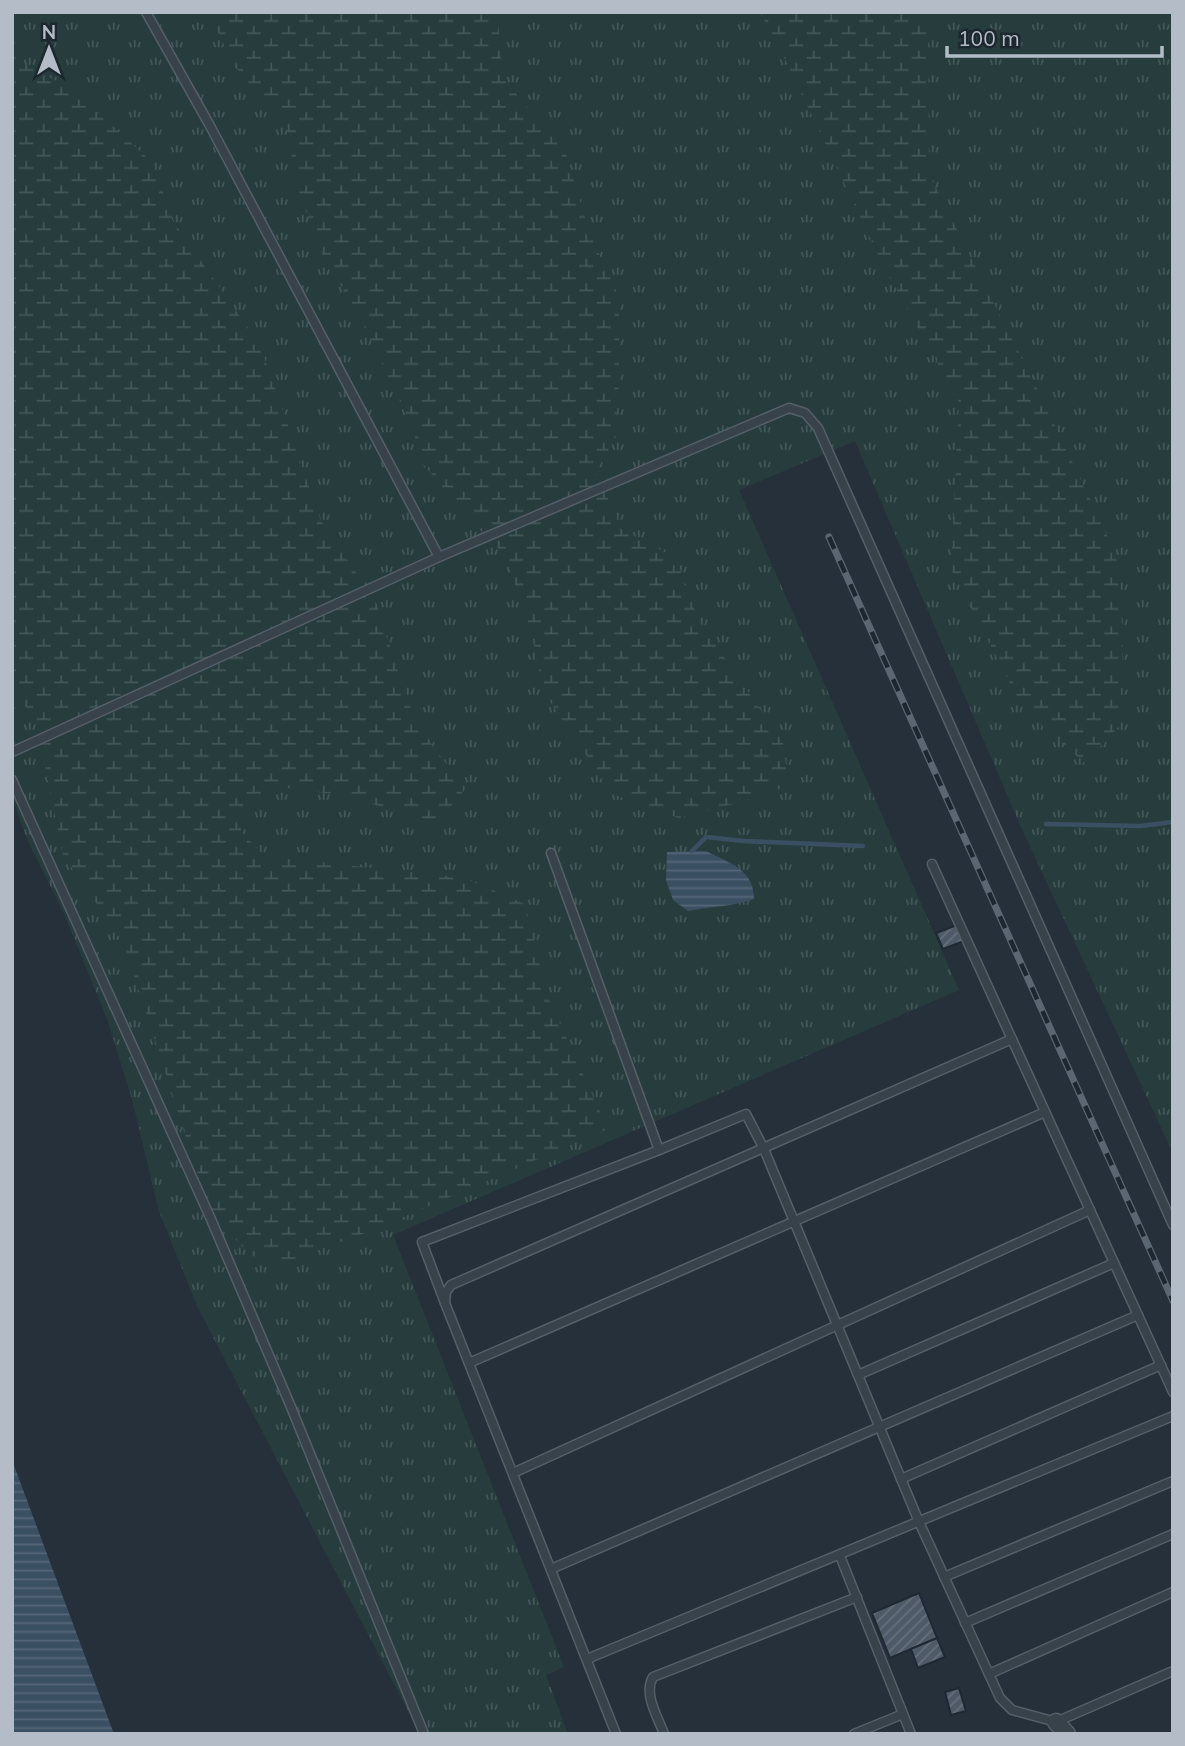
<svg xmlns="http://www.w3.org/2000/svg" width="1185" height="1746" viewBox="0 0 1185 1746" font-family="Mulish,sans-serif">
<defs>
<pattern id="grass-tufts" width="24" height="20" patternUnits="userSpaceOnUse" patternTransform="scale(1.75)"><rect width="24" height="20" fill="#273d3d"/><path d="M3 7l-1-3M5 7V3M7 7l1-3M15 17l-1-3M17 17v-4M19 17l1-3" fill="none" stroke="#445758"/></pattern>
<pattern id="wetland-marsh" width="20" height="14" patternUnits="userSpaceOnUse" patternTransform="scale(1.75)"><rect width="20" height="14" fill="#273d3d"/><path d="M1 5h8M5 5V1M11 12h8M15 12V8" fill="none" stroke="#445758"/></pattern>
<pattern id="water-rules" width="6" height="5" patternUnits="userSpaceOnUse" patternTransform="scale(1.75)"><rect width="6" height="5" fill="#3b4f63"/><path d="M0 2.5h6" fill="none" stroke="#556678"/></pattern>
<pattern id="building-hatch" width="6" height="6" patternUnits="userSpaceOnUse" patternTransform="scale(1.75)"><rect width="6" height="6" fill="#4e5a67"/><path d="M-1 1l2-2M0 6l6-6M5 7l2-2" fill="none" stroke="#65707b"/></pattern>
</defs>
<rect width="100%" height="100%" fill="#25303b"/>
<!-- grass -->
<path fill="url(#grass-tufts)" d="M12,12H1173V1153L1021,827L855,441L739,490L959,990L393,1235L564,1667L546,1675L568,1734H420L197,1306L159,1211L132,1099L107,1019L64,913L29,844L12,798Z"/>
<!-- wetland -->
<g fill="url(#wetland-marsh)">
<path d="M209,12H497L503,78L566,154L590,234L619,297V376L616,436L596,472L621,529L676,558L699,621L783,742L789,786L737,803L679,818L612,794L543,691L531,630L505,555L479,529L423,464L412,426L355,308L324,259L297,186L286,125L233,65Z"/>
<path d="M760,12H928L929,174L1047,409L1116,554L1123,634L1120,725L1085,763L1024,710L951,569L959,402L883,265L787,63Z"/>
<path d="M12,53L17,60L72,89L153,163L173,221L260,345L321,521L376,602L407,701L433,747L466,788L437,823L341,795L271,786L238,828L264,856L464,878L525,904L547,995L608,1129L373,1230L291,1260L251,1256L210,1212L124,944L63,855L37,725L12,684Z"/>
</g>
<!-- water -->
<g fill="url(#water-rules)">
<path d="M706,851C729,863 754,869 754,899C732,907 711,906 688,911L673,900L666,880L667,852Z"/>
<path d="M12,1460L114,1734H12Z"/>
</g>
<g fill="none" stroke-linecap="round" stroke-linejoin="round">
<!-- stream -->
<g stroke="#3b4f63" stroke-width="4.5">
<path d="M1046,824L1140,826L1173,822"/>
<path d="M692,851L706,837L743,841L863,846"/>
</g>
</g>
<!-- building -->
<g fill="url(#building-hatch)" stroke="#1f2932" stroke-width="2">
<path d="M957,925L964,941L943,949L936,933Z"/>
<path d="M919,1593L937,1638L890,1658L872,1613Z"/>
<path d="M937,1638L945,1657L918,1668L911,1649Z"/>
<path d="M959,1688L966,1711L951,1715L945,1692Z"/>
</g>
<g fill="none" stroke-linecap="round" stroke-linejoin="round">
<defs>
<g id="service">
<path d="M146,12L209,124L439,557L789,408L805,413L818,428L1173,1225"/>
<path d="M12,752L439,557"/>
<path d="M12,780L210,1217L291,1407L424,1734"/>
<path d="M551,853L659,1150"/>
<path d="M932,864L1173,1392"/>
<path d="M445,1303L422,1242L659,1150L746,1114L764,1149L919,1522L1000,1698L1012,1710L1056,1722L1173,1671"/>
<path d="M469,1363L1045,1112"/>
<path d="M858,1375L1114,1263"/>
<path d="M513,1473L1090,1210"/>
<path d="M901,1479L1161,1365"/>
<path d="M840,1556L911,1734"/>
<path d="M551,1569L1138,1315"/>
<path d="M944,1577L1173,1481"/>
<path d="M965,1623L1173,1534"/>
<path d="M587,1659L1173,1416"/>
<path d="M989,1674L1173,1592"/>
<path d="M616,1734L445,1303L446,1292L451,1285L1012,1039"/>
<path d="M664,1734C658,1717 643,1694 653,1677L857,1597"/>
<path d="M854,1734L903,1714"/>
</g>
<path id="minor" d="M1056,1722L1067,1734"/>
</defs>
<!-- service casing -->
<use href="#service" stroke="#565f69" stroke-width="11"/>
<!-- minor casing -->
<use href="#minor" stroke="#565f69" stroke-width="19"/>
<!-- service -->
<use href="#service" stroke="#38424b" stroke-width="8"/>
<!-- minor -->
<use href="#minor" stroke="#38424b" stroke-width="16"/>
<defs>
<path id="rail" d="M829,537L1173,1301"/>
</defs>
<!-- rail casing -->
<use href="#rail" stroke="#5a6672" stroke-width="7"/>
<!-- rail -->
<use href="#rail" stroke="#1d2730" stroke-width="4.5" stroke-dasharray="13" stroke-linecap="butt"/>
</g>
<!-- border -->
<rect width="1185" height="1746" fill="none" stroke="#b4bcc7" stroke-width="28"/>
<!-- north arrow -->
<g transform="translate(49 49)" stroke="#1d2730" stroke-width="5" paint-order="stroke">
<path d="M0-5L12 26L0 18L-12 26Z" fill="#b4bcc7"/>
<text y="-10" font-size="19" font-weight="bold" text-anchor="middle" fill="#b4bcc7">N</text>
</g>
<!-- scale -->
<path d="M947 46v10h215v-10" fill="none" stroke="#b4bcc7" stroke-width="3.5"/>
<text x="958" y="46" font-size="21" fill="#b4bcc7" stroke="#1d2730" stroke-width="5" paint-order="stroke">100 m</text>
</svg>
